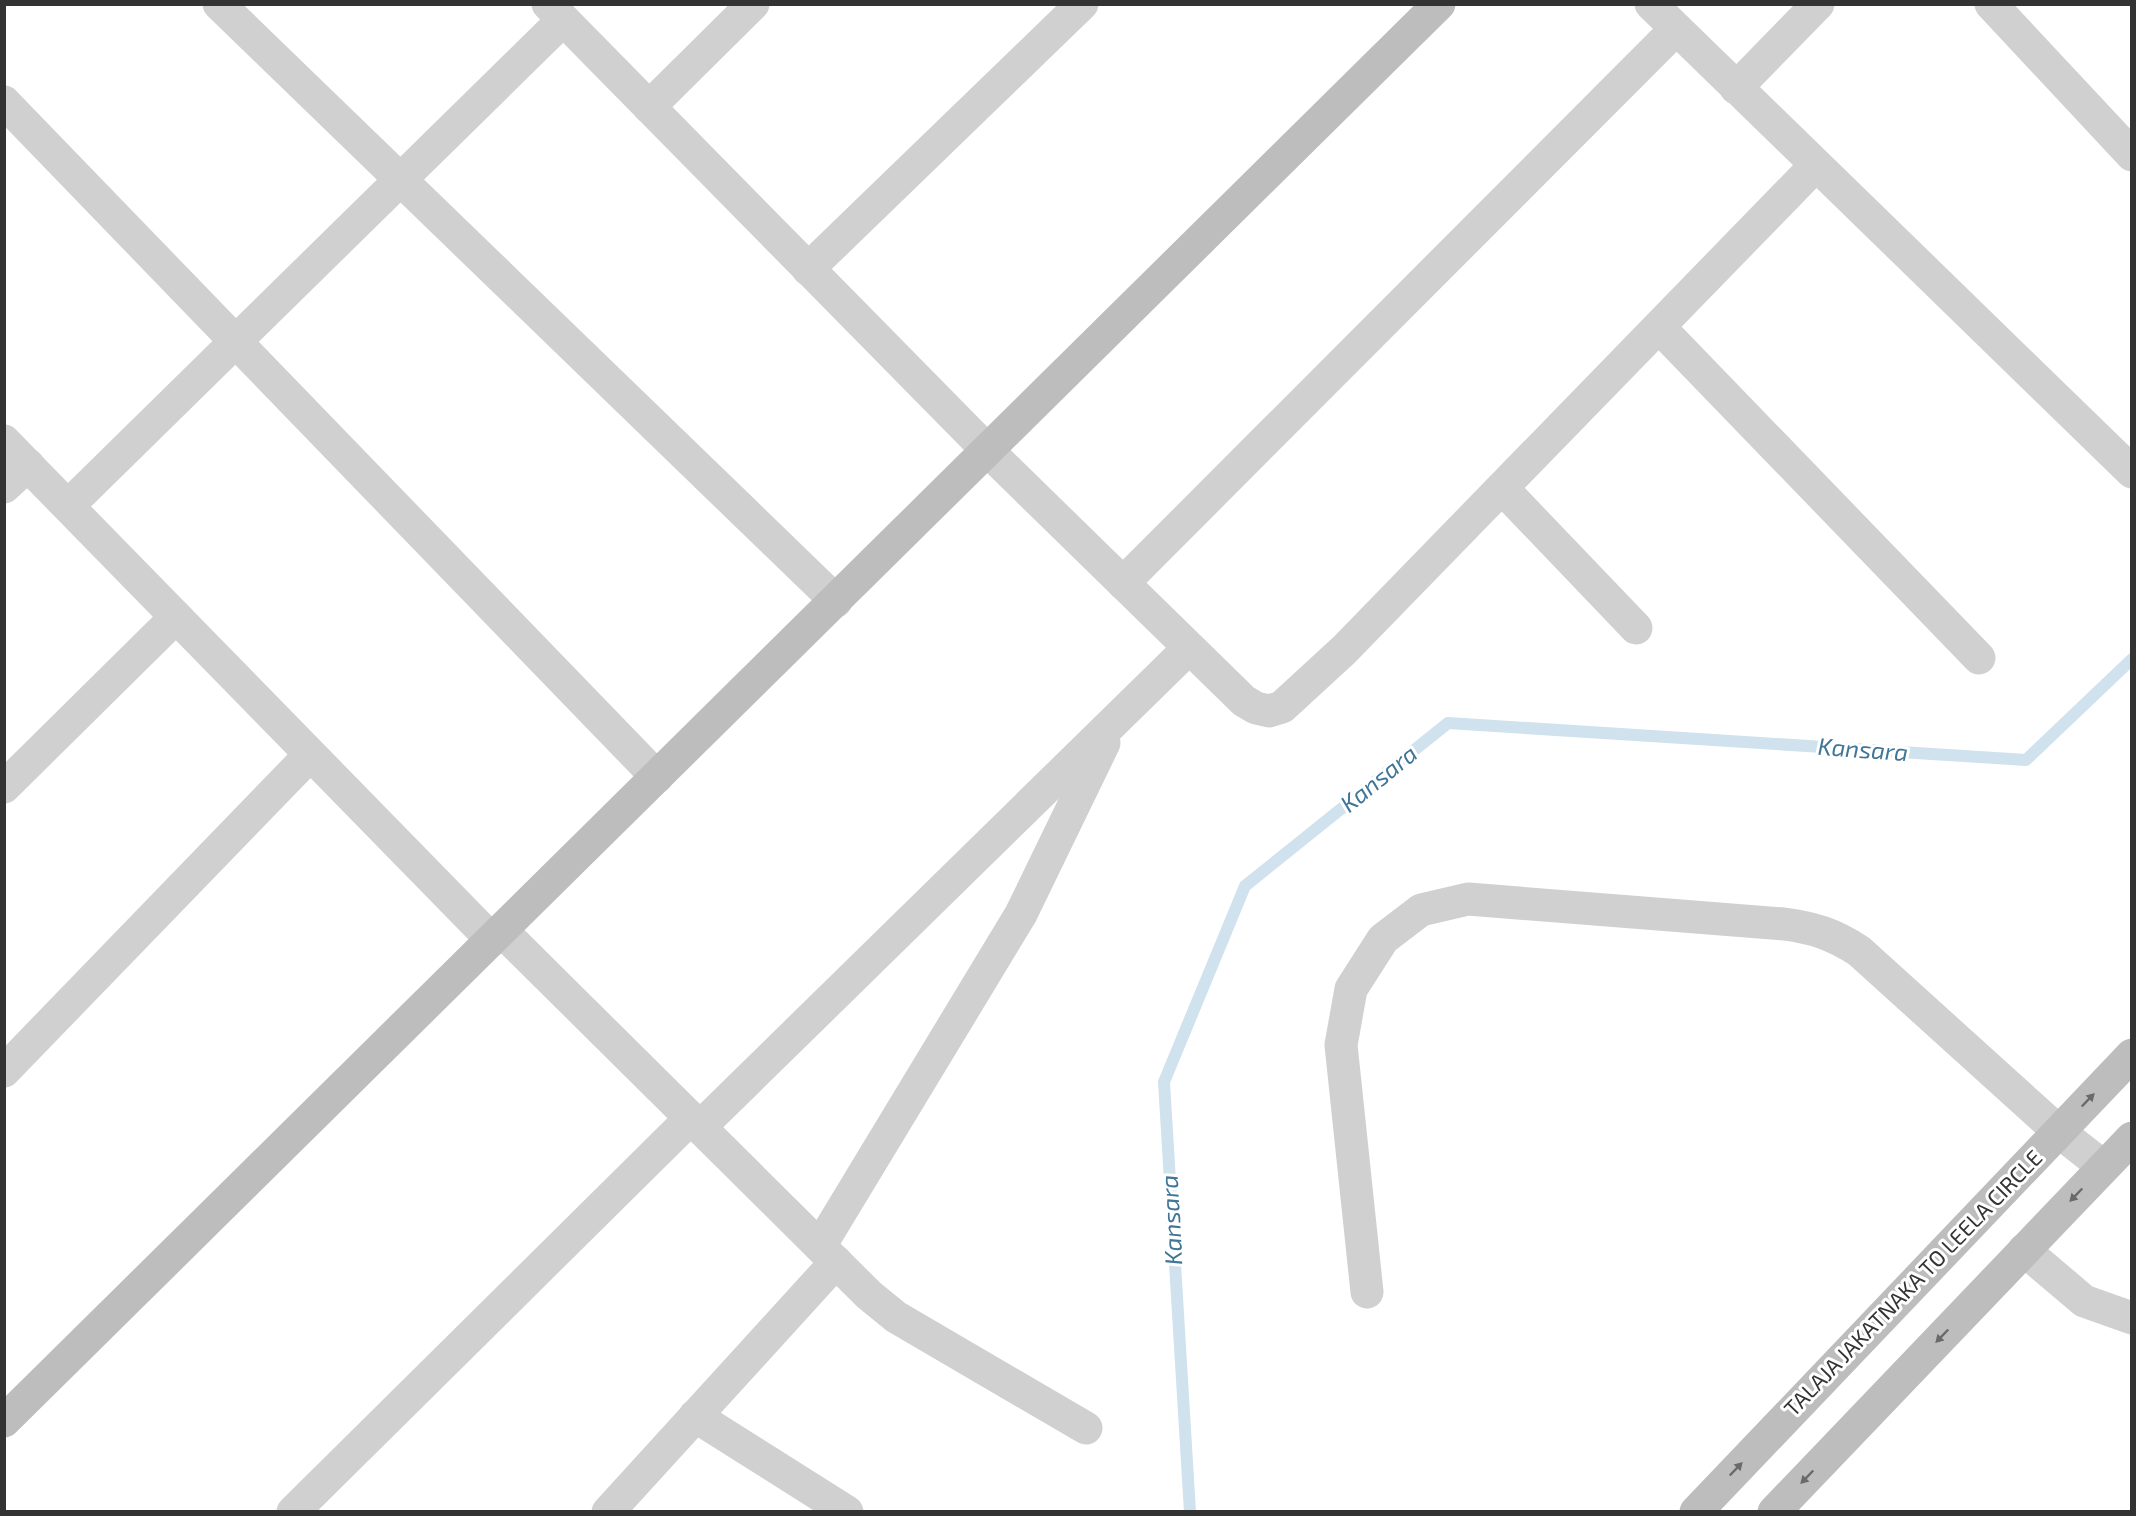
<svg xmlns="http://www.w3.org/2000/svg" width="2136" height="1516" viewBox="0 0 2136 1516" font-family="'Exo 2',sans-serif">
<rect width="100%" height="100%" fill="#fff"/>
<g fill="none" stroke-linecap="round" stroke-linejoin="round">
<!-- stream -->
<path stroke="#cfe2ee" stroke-width="12" d="M1190,1512L1164,1082L1245,886L1448,723L2026,760L2132,659"/>
<!-- street -->
<g stroke="#d0d0d0" stroke-width="33">
<path d="M219,4L836,601"/>
<path d="M548,4L988,451L1244,701L1256,708L1269,711L1282,707L1344,650L1816,165"/>
<path d="M1651,4L2132,472"/>
<path d="M1991,4L2132,155"/>
<path d="M1736,88L1818,4"/>
<path d="M4,102L657,777"/>
<path d="M649,107L753,4"/>
<path d="M808,269L1082,4"/>
<path d="M1659,327L1979,658"/>
<path d="M4,441L492,940"/>
<path d="M4,487L28,465"/>
<path d="M1502,488L1636,628"/>
<path d="M68,506L563,20"/>
<path d="M1123,583L1676,29"/>
<path d="M4,787L176,617"/>
<path d="M501,930L869,1295L896,1317L1086,1428"/>
<path d="M4,1071L310,755"/>
<path d="M700,1127L1189,648"/>
<path d="M820,1246L1021,914L1104,743"/>
<path d="M2024,1250L2084,1301L2132,1318"/>
<path d="M1367,1292L1341,1045L1351,989L1383,939L1421,910L1468,899L1784,924C1814,928 1833,934 1859,951L2058,1131L2104,1167"/>
<path d="M695,1416L847,1512"/>
<path d="M293,1512L691,1118"/>
<path d="M608,1512L836,1262"/>
</g>
<!-- secondary -->
<g stroke="#bdbdbd" stroke-width="33">
<path d="M4,1421L1439,4"/>
<path d="M1696,1512L2132,1055"/>
<path d="M1774,1512L2132,1138"/>
</g>
</g>
<!-- one-way arrows -->
<defs><path id="oneway-solid" d="M-6-.8H1V-3.2L6.5 0L1 3.2V.8H-6Z" transform="scale(1.5)"/></defs>
<g fill="#6a6a6a">
<use href="#oneway-solid" transform="translate(2088 1100) rotate(-46)"/>
<use href="#oneway-solid" transform="translate(2076 1195) rotate(134)"/>
<use href="#oneway-solid" transform="translate(1942 1336) rotate(134)"/>
<use href="#oneway-solid" transform="translate(1736 1469) rotate(-46)"/>
<use href="#oneway-solid" transform="translate(1807 1477) rotate(134)"/>
</g>
<g text-anchor="middle" stroke-width="6" stroke-linejoin="round" paint-order="stroke">
<!-- street labels -->
<g font-size="22" fill="#333" stroke="#fff">
<text transform="translate(1913 1283) rotate(-46)" y="8">TALAJA JAKATNAKA TO LEELA CIRCLE</text>
</g>
<!-- water labels -->
<g font-size="24" font-style="italic" fill="#3f7597" stroke="#fff">
<text transform="translate(1863 750) rotate(4)" y="8">Kansara</text>
<text transform="translate(1379 779) rotate(-39)" y="8">Kansara</text>
<text transform="translate(1172 1220) rotate(-93)" y="8">Kansara</text>
</g>
</g>
<!-- border -->
<rect width="2136" height="1516" fill="none" stroke="#333333" stroke-width="12"/>
</svg>
